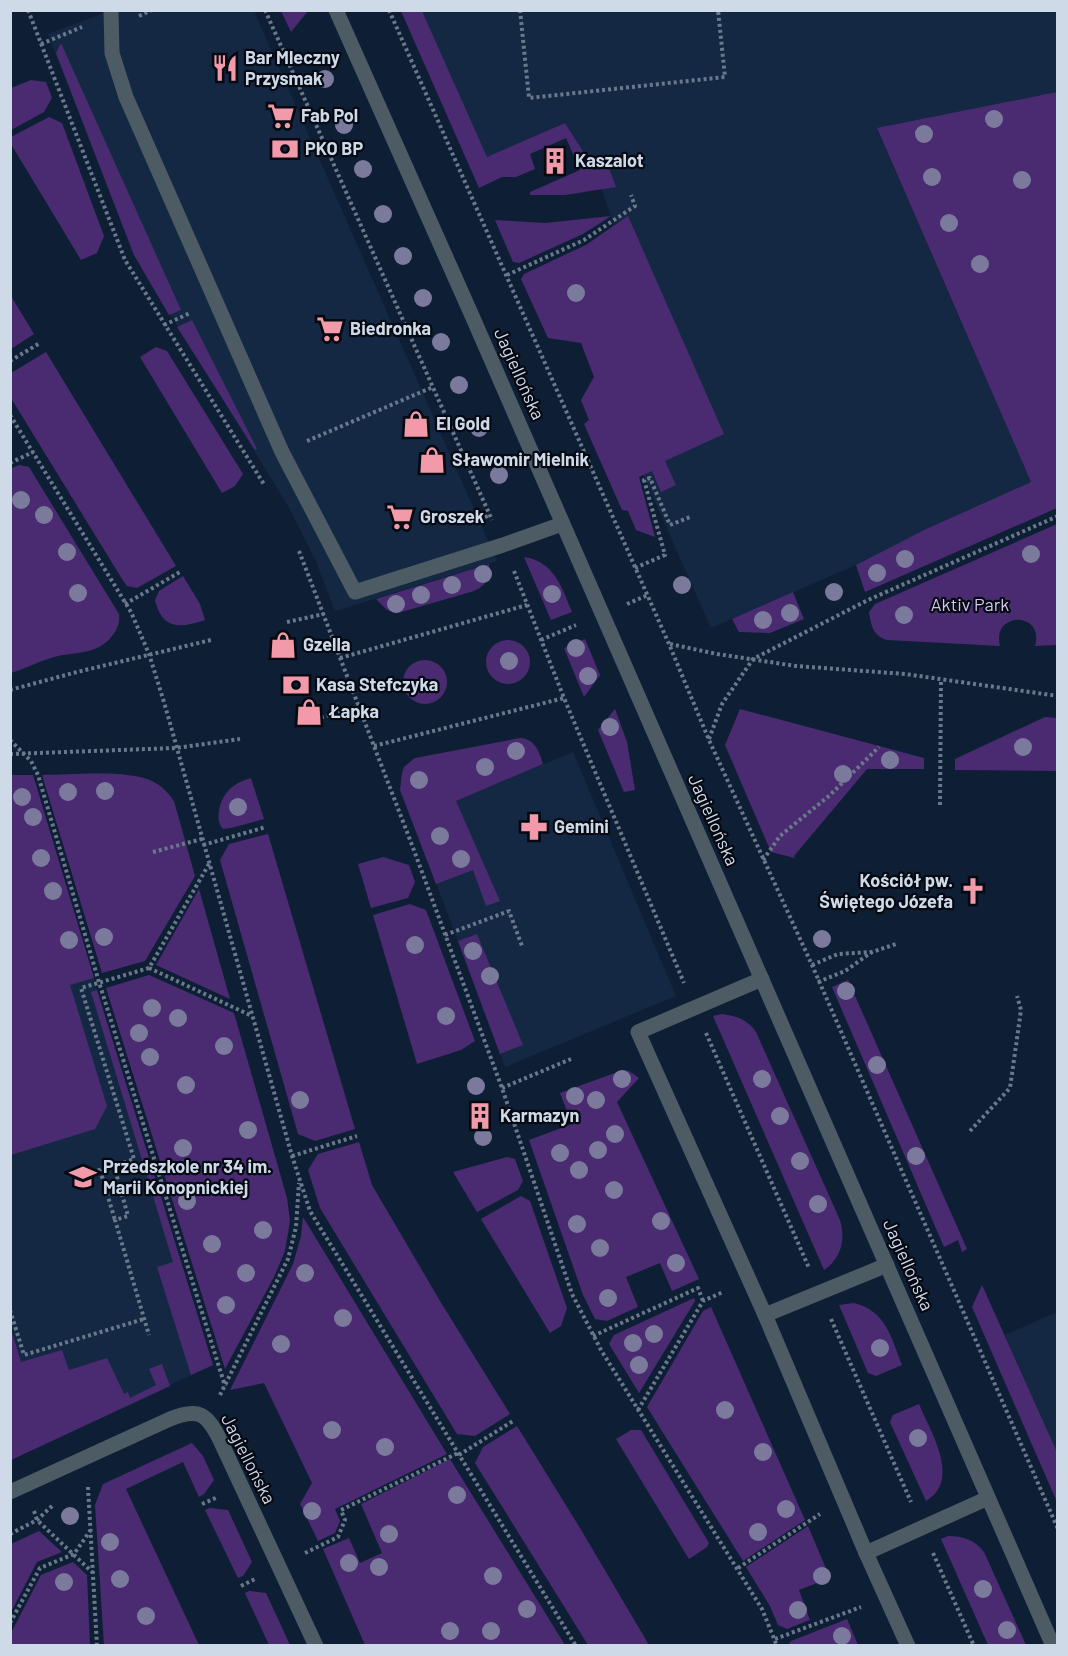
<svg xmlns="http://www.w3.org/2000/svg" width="1068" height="1656" viewBox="0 0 1068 1656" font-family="Barlow,sans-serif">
<rect width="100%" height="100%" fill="#0e1f35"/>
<!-- built -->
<g fill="#142843">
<path d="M109,11H254L497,561L335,611L315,559L288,506L134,255L48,34Z"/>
<path d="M422,11H1057V92L877,129L1031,482L926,529L856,565L711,628L549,262L586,245L614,225L595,170L565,123L487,158Z"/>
<path d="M573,752L676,996L505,1067L412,819Z"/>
<path d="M10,781H35L97,990L213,1365L11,1460Z"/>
<path d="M1057,1312V1452L1005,1335Z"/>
</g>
<!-- green -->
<g fill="#4a2b71">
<path d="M281,11H308L291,32Z"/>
<path d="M401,11H422L487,157L565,123L595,170L609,168L616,187L565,195H530V192L580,170L566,138L530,154L535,169L516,177H502L479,188Z"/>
<path d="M61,43L181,310L169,315L134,255L56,53Z"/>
<path d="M31,80L46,82L52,98L44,112L11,130V88Z"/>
<path d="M1057,92V508L865,592L856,565L926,529L1031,482L877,128Z"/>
<path d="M49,117L62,123L104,236L97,253L81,260L11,144V137Z"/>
<path d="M611,216L583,234L519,263L513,262L495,220L545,223Z"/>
<path d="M628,216L724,434L665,461L676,485L661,492L652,471L639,477L655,537L636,530L628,511L622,510L584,424L589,420L581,400L594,377L581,343L548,338L521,279L524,274L586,245Z"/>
<path d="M11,296L34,334L11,349H10Z"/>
<path d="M192,320L257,449L255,450L177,327Z"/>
<path d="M156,347L167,351L243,474L235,486L222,493L140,357Z"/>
<path d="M46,352L176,566L137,588L127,586L122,579L11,398V373Z"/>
<path d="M19,465L29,467L119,614C120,622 118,629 112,636C97,656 73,651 51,658C37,662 25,669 11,673L10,469Z"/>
<path d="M1057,524V645L1035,646C1045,611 991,611 1000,646L887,640C873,636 871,625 869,612L875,604Z"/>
<path d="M524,557C554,561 562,588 572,612L551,620Z"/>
<path d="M489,564C489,577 487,585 474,591L398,613L387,610L376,599Z"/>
<path d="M183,576L200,604L205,620C179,629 162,629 155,600L159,591Z"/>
<path d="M793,592L804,619L770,633L739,632L732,619Z"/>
<path d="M585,639L600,675L584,697L564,648Z"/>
<circle cx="508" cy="662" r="22"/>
<circle cx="425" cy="682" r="22"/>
<path d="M615,709L627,742L635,790L624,792L598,730Z"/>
<path d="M740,709L924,758V769H867L794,856L795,858L771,852L725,745Z"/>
<path d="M1045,717L1057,718V771L955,770V759Z"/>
<path d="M520,738C535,739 539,751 543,764L456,801L500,901L486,906L473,870L436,884L400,790L402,773L404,767L415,758Z"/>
<path d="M11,775H33L94,978L70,985L107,1106L95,1129L11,1155Z"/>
<path d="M42,775C71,775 130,769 154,782C163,787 169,794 174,801L195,876L145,961L102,973Z"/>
<path d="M251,778L264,819L231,828L223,829C218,823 218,818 219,811C222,792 234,783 251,778Z"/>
<path d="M268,834L355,1129L315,1141L298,1134L220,860L229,844Z"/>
<path d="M383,857L409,865L415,882L408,898L371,908L358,864Z"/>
<path d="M199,889L230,999L156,965Z"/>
<path d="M410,904L426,910L475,1041L461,1050L417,1064L373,915Z"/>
<path d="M477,934L523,1045L500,1054L458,941Z"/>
<path d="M149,975L234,1013L287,1198L290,1221L285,1251L274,1277L225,1369L106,988Z"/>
<path d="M848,980L967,1249L962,1252L958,1240L944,1247L832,987Z"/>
<path d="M97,990L213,1365L191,1375L157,1267L173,1262L91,992Z"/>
<path d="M722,1014C737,1016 748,1020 756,1032L840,1220C846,1240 841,1258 824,1270L713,1016Z"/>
<path d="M623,1070L629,1071L639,1078L617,1102L699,1279L672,1291L660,1263L626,1277L638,1307L607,1321L595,1319L583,1295L529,1140L572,1124L560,1093Z"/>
<path d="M359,1142L372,1185L440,1301L510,1414L475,1436L457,1434L320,1208L308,1170L318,1154Z"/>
<path d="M507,1157L515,1159L523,1181L518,1190L477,1212L453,1172Z"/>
<path d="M521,1196L530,1201L567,1308L561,1326L550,1333L481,1219Z"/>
<path d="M303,1217L447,1454L335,1509L340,1521L335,1533L318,1541L300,1504L312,1483L264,1383L230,1390L293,1264L301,1236Z"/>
<path d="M982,1285L1057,1452V1502L972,1307Z"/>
<path d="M694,1298L695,1301L639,1393L609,1344L614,1335Z"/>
<path d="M854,1303C886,1311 891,1337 902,1365L876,1376L868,1373L839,1305Z"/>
<path d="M711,1307L805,1520L743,1561L647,1407L703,1311Z"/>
<path d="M11,1329L21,1362L62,1350L69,1370L107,1358L124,1394L128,1392L130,1398L156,1385L149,1369L162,1364L170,1386L11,1460Z"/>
<path d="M919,1404C930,1431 962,1480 926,1501L890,1422L893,1415Z"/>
<path d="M517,1426L580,1528L649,1645H588L475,1463L483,1447Z"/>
<path d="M631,1430H641L709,1543L707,1547L689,1559L616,1439Z"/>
<path d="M192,1443L203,1456L214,1480L204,1494L199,1497L183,1462L126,1489L199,1645H104L95,1505L103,1484Z"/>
<path d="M450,1459L565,1645H365L323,1549L349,1538L360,1563L382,1553L361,1504Z"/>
<path d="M210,1508L228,1510L252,1562L243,1576L238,1578L205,1510Z"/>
<path d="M808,1526L830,1578L799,1590L810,1620L787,1629L778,1625L770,1606L746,1567Z"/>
<path d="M39,1531L62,1552L37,1562L11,1612V1544Z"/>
<path d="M948,1536C963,1536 975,1540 984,1552L1026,1645H988L941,1539Z"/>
<path d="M73,1562L87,1575L90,1645H11V1633L41,1575Z"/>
<path d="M249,1591L266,1593L290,1645H269L245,1593Z"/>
<path d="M847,1619L858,1645H788L791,1641Z"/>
</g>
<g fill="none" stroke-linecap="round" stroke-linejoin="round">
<!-- path -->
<g stroke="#6a788b" stroke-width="4" stroke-dasharray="3 3" stroke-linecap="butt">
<path d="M28,10L125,260L265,486"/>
<path d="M265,10L492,520"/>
<path d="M389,10L669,644L709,740L812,965L1058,1529"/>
<path d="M520,10L529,98L725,77L718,10"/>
<path d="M139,16L152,10"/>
<path d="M41,44L82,27"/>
<path d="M507,275L584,240L635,206L631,195"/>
<path d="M164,325L190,313"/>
<path d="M10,361L40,343"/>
<path d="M10,415L131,612L149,654L164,702L292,1156L310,1211L576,1646"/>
<path d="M307,441L433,387"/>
<path d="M10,463L33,452"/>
<path d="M474,522L490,515"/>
<path d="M299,551L412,845L502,1088L572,1294L601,1350L762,1609L777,1646"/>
<path d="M635,568L665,555L644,480L650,478L670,525L690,517"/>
<path d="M514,571L564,698L684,983"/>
<path d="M125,604L180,572"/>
<path d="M627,604L648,595"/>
<path d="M287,622L324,614"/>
<path d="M541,640L576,625"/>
<path d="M670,644L717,654L796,666L905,674L1058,696"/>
<path d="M340,658L527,605"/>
<path d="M10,690L77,672L211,640"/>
<path d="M315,719L359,707"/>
<path d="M709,739L722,704L753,659L868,600L1058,516"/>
<path d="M10,740L31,761L38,775L99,982L225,1386"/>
<path d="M374,746L564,698"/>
<path d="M10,754L176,748L240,739"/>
<path d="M940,805L941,679"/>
<path d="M203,845L266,827"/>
<path d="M153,852L202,839"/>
<path d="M763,860L780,836L830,795L879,747"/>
<path d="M209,864L149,968L252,1016"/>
<path d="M445,935L509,911L522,946"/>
<path d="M812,965L838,954L871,952"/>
<path d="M149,968L81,988L134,1159L114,1166L128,1216L115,1220L149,1335"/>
<path d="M818,982L845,971L872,952L896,944"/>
<path d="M706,1033L809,1268"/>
<path d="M502,1088L571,1059"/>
<path d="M970,1131L1010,1088L1021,1010L1017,996"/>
<path d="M292,1156L357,1136"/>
<path d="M100,1170L115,1220"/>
<path d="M92,1172L114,1166"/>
<path d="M10,1310L24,1355L144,1319"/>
<path d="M831,1319L911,1502"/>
<path d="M593,1336L698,1288L703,1301"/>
<path d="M220,1395L288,1259L296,1227L299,1183"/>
<path d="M638,1410L703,1301L723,1292"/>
<path d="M459,1455L513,1421"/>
<path d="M88,1487L97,1646"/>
<path d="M202,1504L218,1497"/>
<path d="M34,1511L37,1520L92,1572"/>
<path d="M10,1534L37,1520L53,1505"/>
<path d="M305,1553L338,1537L345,1520L341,1510L458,1453"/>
<path d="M933,1553L974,1646"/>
<path d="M738,1568L820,1514"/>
<path d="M241,1586L255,1579"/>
<path d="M10,1623L40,1568L74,1554L90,1531"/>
<path d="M775,1639L861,1607"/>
</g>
<!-- service -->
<g stroke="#4d5b64" stroke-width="15">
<path d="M111,10L112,53L126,97L282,452L355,592L503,545L562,524"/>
<path d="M762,979L638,1032L765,1315L887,1265"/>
<path d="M765,1315L866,1553"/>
<path d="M908,1646L866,1553L988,1498"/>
</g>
<!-- minor -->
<path stroke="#4d5b64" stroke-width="15" d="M10,1492L170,1419C199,1407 207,1414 220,1440L316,1646"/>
<!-- tertiary -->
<path stroke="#4d5b64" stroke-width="15" d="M336,10L473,318L1053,1646"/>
</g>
<!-- trees -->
<g fill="#7b7a9c">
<circle cx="325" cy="79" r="9"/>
<circle cx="994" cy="119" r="9"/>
<circle cx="344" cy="125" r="9"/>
<circle cx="924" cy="134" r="9"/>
<circle cx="363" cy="169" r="9"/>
<circle cx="932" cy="177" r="9"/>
<circle cx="1022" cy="180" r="9"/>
<circle cx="383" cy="214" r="9"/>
<circle cx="949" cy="223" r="9"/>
<circle cx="403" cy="256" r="9"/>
<circle cx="980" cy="264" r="9"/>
<circle cx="576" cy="293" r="9"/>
<circle cx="423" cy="298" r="9"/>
<circle cx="441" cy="342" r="9"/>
<circle cx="459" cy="385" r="9"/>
<circle cx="479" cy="428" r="9"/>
<circle cx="499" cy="475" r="9"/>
<circle cx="21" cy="500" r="9"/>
<circle cx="44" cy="515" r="9"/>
<circle cx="67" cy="552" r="9"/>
<circle cx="1031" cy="554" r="9"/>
<circle cx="905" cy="559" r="9"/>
<circle cx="877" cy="573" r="9"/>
<circle cx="483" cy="574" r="9"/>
<circle cx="452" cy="585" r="9"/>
<circle cx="682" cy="585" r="9"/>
<circle cx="834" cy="592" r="9"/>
<circle cx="78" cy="593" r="9"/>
<circle cx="552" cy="594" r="9"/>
<circle cx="421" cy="595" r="9"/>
<circle cx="396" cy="604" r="9"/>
<circle cx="790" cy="613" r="9"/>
<circle cx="904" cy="615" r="9"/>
<circle cx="763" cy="620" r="9"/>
<circle cx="576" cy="648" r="9"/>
<circle cx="509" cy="661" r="9"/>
<circle cx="588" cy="676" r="9"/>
<circle cx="610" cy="727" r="9"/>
<circle cx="1023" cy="747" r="9"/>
<circle cx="516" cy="751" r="9"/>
<circle cx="890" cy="760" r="9"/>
<circle cx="485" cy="767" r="9"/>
<circle cx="843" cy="774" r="9"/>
<circle cx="419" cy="780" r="9"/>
<circle cx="105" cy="791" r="9"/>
<circle cx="68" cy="792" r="9"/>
<circle cx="22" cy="797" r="9"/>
<circle cx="238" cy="807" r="9"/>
<circle cx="33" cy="817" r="9"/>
<circle cx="440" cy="836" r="9"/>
<circle cx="41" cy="858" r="9"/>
<circle cx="461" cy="859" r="9"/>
<circle cx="53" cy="891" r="9"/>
<circle cx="104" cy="937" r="9"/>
<circle cx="822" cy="939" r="9"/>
<circle cx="69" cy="940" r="9"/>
<circle cx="415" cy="945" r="9"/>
<circle cx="473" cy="951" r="9"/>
<circle cx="490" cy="976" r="9"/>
<circle cx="846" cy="991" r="9"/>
<circle cx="152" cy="1008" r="9"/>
<circle cx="446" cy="1016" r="9"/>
<circle cx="178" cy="1018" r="9"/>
<circle cx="139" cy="1033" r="9"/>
<circle cx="224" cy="1046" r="9"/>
<circle cx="150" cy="1057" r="9"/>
<circle cx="877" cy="1065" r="9"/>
<circle cx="622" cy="1079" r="9"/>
<circle cx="762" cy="1079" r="9"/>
<circle cx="186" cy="1085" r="9"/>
<circle cx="476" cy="1086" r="9"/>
<circle cx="575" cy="1096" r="9"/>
<circle cx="300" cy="1100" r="9"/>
<circle cx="596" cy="1100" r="9"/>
<circle cx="780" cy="1116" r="9"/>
<circle cx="248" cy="1130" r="9"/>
<circle cx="615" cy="1134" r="9"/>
<circle cx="483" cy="1137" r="9"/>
<circle cx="183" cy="1148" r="9"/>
<circle cx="598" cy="1150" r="9"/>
<circle cx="560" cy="1153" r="9"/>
<circle cx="916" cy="1156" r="9"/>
<circle cx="800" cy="1161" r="9"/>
<circle cx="579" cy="1170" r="9"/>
<circle cx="614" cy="1190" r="9"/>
<circle cx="187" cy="1201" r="9"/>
<circle cx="818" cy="1204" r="9"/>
<circle cx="661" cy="1221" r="9"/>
<circle cx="577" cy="1224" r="9"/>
<circle cx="263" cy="1230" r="9"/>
<circle cx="212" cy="1244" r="9"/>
<circle cx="600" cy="1248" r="9"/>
<circle cx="676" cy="1263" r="9"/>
<circle cx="246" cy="1273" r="9"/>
<circle cx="305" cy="1273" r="9"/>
<circle cx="608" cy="1298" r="9"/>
<circle cx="226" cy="1305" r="9"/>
<circle cx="343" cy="1318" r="9"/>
<circle cx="654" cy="1334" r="9"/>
<circle cx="633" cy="1343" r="9"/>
<circle cx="281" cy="1344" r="9"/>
<circle cx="880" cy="1348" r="9"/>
<circle cx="639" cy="1365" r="9"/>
<circle cx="725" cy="1410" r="9"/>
<circle cx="332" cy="1430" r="9"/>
<circle cx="918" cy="1438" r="9"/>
<circle cx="385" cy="1447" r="9"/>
<circle cx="763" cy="1452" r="9"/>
<circle cx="457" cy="1495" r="9"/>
<circle cx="786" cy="1509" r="9"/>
<circle cx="312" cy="1511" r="9"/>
<circle cx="70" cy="1516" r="9"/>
<circle cx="758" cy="1532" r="9"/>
<circle cx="389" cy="1534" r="9"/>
<circle cx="110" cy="1542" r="9"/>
<circle cx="349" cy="1563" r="9"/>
<circle cx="379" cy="1567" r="9"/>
<circle cx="493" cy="1576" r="9"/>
<circle cx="822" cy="1576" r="9"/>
<circle cx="120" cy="1579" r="9"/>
<circle cx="64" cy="1582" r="9"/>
<circle cx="983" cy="1589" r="9"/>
<circle cx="527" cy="1609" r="9"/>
<circle cx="798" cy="1610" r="9"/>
<circle cx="146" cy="1616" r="9"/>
<circle cx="1007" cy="1630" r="9"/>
<circle cx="450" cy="1631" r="9"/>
<circle cx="491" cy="1631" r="9"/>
<circle cx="842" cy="1636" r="9"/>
</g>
<!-- icons -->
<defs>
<symbol id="restaurant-bare" viewBox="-9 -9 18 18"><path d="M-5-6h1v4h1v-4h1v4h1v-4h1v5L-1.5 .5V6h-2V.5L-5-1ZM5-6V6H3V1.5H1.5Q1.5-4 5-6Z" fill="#f39aaa" stroke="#040912" stroke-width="2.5" paint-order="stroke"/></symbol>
<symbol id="supermarket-bare" viewBox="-9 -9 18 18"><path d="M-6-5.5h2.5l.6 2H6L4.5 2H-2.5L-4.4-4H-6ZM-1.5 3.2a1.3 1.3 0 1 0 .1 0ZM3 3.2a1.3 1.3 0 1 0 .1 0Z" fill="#f39aaa" stroke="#040912" stroke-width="2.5" paint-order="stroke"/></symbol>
<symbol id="bank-bare" viewBox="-9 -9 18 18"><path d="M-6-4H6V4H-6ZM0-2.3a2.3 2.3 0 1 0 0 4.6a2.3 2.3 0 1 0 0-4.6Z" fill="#f39aaa" stroke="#040912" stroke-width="2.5" paint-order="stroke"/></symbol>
<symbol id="building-bare" viewBox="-9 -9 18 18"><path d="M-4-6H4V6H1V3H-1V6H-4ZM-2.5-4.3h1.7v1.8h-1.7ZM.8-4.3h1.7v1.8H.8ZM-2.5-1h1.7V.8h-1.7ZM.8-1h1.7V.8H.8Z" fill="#f39aaa" stroke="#040912" stroke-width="2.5" paint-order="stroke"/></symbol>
<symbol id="shop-bare" viewBox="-9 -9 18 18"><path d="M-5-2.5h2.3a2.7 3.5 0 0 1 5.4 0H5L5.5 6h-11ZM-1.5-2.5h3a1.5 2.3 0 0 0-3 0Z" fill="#f39aaa" stroke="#040912" stroke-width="2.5" paint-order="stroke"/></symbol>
<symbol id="pharmacy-bare" viewBox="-9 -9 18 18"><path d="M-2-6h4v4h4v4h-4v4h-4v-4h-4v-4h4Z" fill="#f39aaa" stroke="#040912" stroke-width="2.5" paint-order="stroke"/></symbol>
<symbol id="church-bare" viewBox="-9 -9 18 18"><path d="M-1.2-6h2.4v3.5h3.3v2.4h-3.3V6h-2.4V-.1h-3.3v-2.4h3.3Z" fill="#f39aaa" stroke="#040912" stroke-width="2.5" paint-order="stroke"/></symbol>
<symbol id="school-bare" viewBox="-9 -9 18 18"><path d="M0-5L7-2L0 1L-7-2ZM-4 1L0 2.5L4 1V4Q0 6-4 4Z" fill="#f39aaa" stroke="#040912" stroke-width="2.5" paint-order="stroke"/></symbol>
</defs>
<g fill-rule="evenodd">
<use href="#restaurant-bare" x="206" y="49" width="38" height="38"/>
<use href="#supermarket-bare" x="262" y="97" width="38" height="38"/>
<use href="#bank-bare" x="266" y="130" width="38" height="38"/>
<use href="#building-bare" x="536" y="142" width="38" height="38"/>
<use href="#supermarket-bare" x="311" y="310" width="38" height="38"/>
<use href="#shop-bare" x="397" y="405" width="38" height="38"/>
<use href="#shop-bare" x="413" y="441" width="38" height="38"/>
<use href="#supermarket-bare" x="381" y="498" width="38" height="38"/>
<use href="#shop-bare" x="264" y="626" width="38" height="38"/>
<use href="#bank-bare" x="277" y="666" width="38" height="38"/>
<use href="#shop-bare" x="290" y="693" width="38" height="38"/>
<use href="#pharmacy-bare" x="515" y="808" width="38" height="38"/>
<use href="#church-bare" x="954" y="872" width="38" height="38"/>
<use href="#building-bare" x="461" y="1097" width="38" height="38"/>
<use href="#school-bare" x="64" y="1158" width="38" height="38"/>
</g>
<g text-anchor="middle" stroke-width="4.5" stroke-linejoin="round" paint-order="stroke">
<!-- poi labels -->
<g font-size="18" font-weight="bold" fill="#cfdae9" stroke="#040912" text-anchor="start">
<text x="245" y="64">Bar Mleczny<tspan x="245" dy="21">Przysmak</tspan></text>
<text x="301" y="122">Fab Pol</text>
<text x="305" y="155">PKO BP</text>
<text x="575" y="167">Kaszalot</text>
<text x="350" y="335">Biedronka</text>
<text x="436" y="430">El Gold</text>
<text x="452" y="466">Sławomir Mielnik</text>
<text x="420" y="523">Groszek</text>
<text x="303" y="651">Gzella</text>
<text x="316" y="691">Kasa Stefczyka</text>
<text x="329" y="718">Łapka</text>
<text x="554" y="833">Gemini</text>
<text x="953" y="887" text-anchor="end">Kościół pw.<tspan x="953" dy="21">Świętego Józefa</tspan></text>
<text x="500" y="1122">Karmazyn</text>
<text x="103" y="1173">Przedszkole nr 34 im.<tspan x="103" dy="21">Marii Konopnickiej</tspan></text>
</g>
<!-- street labels -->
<g font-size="18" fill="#cfdae9" stroke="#040912">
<text transform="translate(519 374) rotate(66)" y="6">Jagiellońska</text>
<text transform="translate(713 820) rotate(66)" y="6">Jagiellońska</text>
<text transform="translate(908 1265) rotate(66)" y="6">Jagiellońska</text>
<text transform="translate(248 1459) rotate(63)" y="6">Jagiellońska</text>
</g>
<!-- park labels -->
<g font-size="18" fill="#d4c5f0" stroke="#040912">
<text x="970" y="611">Aktiv Park</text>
</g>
</g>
<!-- border -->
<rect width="1068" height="1656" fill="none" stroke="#cfdae9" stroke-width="24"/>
</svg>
